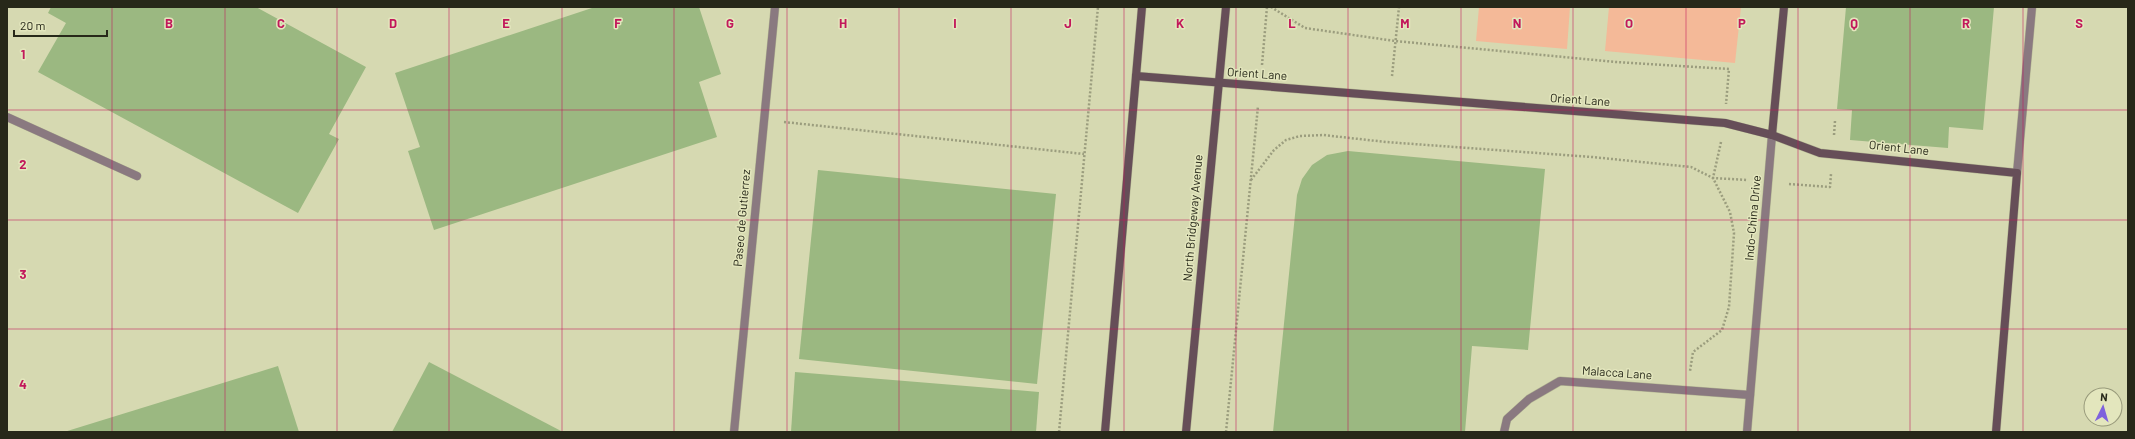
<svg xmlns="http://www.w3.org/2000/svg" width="2135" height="439" viewBox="0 0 2135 439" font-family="Barlow,sans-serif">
<rect width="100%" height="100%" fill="#d6d9b1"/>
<!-- green -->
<g fill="#f4b998">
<path d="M1479,7H1570L1567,49L1476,41Z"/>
<path d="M1609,7H1741L1735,63L1605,51Z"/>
</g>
<!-- building -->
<g fill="#9bb881">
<path d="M51,7H256L366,67L329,134L339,139L298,213L38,72L66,23L48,13Z"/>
<path d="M595,7H699L721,74L699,82L717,137L434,230L408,151L420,147L395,73Z"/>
<path d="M1846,7H1994L1983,130L1949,127L1948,148L1850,140L1852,110L1837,109Z"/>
<path d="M1348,151L1545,169L1528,350L1472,346L1465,432H1273L1297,195L1302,179L1312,165L1327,155Z"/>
<path d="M818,170L1056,194L1037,384L799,359Z"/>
<path d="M429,362L563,432H392Z"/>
<path d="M278,366L299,432H64Z"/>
<path d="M795,372L1039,392L1036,432H791Z"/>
</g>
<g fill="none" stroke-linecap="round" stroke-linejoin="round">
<defs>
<path id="lane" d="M7,117L137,176"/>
<g id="street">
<path d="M2017,173L2032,7"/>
<path d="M734,432L775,7"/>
<path d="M1504,432L1507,419L1529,399L1560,381L1750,395"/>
<path d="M1747,432L1772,135"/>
</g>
<g id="secondary">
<path d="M1136,76L1725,123L1772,135L1820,153L2017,173L1996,432"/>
<path d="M1772,135L1784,7"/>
<path d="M1105,432L1142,7"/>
<path d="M1186,432L1226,7"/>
</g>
</defs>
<!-- lane casing -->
<use href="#lane" stroke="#b3b693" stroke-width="9"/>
<!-- street casing -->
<use href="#street" stroke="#b3b693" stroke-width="9"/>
<!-- secondary casing -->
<use href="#secondary" stroke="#b3b693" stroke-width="9"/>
<!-- path -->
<g stroke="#9b9d7e" stroke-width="2.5" stroke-dasharray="2 2" stroke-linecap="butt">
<path d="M1271,7L1305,28L1395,41L1616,62L1729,69L1726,104"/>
<path d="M1262,65L1267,7"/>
<path d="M1392,76L1399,7"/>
<path d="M784,122L1084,154"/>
<path d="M1834,135L1835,121"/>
<path d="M1721,142L1713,178L1748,180"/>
<path d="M1251,180L1274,150L1286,140L1300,136L1323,135L1386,142L1592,157L1691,167L1713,178L1730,212L1734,233L1729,307L1722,330L1693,352L1690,371"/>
<path d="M1789,184L1830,187L1831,174"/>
<path d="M1059,432L1098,7"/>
<path d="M1226,432L1258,106"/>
</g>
<!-- lane -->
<use href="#lane" stroke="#8a7980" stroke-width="8"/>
<!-- street -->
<use href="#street" stroke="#8a7980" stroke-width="8"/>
<!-- secondary -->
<use href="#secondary" stroke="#664e58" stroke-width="8"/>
</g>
<!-- grid -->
<path fill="none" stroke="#c2185b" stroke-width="1" stroke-opacity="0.55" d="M112,7V432M225,7V432M337,7V432M449,7V432M562,7V432M674,7V432M787,7V432M899,7V432M1011,7V432M1124,7V432M1236,7V432M1348,7V432M1461,7V432M1573,7V432M1686,7V432M1798,7V432M1910,7V432M2023,7V432M7,110H2128M7,220H2128M7,329H2128"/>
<g text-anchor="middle" stroke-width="3" stroke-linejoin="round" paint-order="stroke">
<!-- street labels -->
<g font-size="12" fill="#272819" stroke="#e3e6bd">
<text transform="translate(1257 74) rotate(4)" y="4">Orient Lane</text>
<text transform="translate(1580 100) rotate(4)" y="4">Orient Lane</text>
<text transform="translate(1899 148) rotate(6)" y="4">Orient Lane</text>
<text transform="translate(742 218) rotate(-85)" y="4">Paseo de Gutierrez</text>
<text transform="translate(1193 218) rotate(-85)" y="4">North Bridgeway Avenue</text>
<text transform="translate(1753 218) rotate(-85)" y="4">Indo-China Drive</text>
<text transform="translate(1617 373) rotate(4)" y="4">Malacca Lane</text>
</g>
</g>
<g font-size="13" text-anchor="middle" font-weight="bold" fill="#c2185b" stroke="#e3e6bd" stroke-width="3" stroke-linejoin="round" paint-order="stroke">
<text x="169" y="28">B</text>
<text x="281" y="28">C</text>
<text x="393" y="28">D</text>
<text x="506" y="28">E</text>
<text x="618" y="28">F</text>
<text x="730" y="28">G</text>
<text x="843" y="28">H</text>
<text x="955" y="28">I</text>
<text x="1068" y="28">J</text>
<text x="1180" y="28">K</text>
<text x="1292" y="28">L</text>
<text x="1405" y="28">M</text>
<text x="1517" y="28">N</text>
<text x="1629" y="28">O</text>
<text x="1742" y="28">P</text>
<text x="1854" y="28">Q</text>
<text x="1966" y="28">R</text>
<text x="2079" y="28">S</text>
<text x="23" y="59">1</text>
<text x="23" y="169">2</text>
<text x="23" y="279">3</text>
<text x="23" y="389">4</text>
</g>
<!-- border -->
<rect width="2135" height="439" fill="none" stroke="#272819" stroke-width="16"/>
<!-- north arrow -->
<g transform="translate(2103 407) rotate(5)"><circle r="19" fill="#e3e6bd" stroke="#989a7b"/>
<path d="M0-3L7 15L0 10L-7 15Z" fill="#7e62dd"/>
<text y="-6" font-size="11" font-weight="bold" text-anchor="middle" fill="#272819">N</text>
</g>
<!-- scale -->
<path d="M14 30v6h93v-6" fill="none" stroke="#272819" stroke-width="2"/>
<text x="20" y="30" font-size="12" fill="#272819" stroke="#e3e6bd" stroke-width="3" paint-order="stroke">20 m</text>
</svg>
